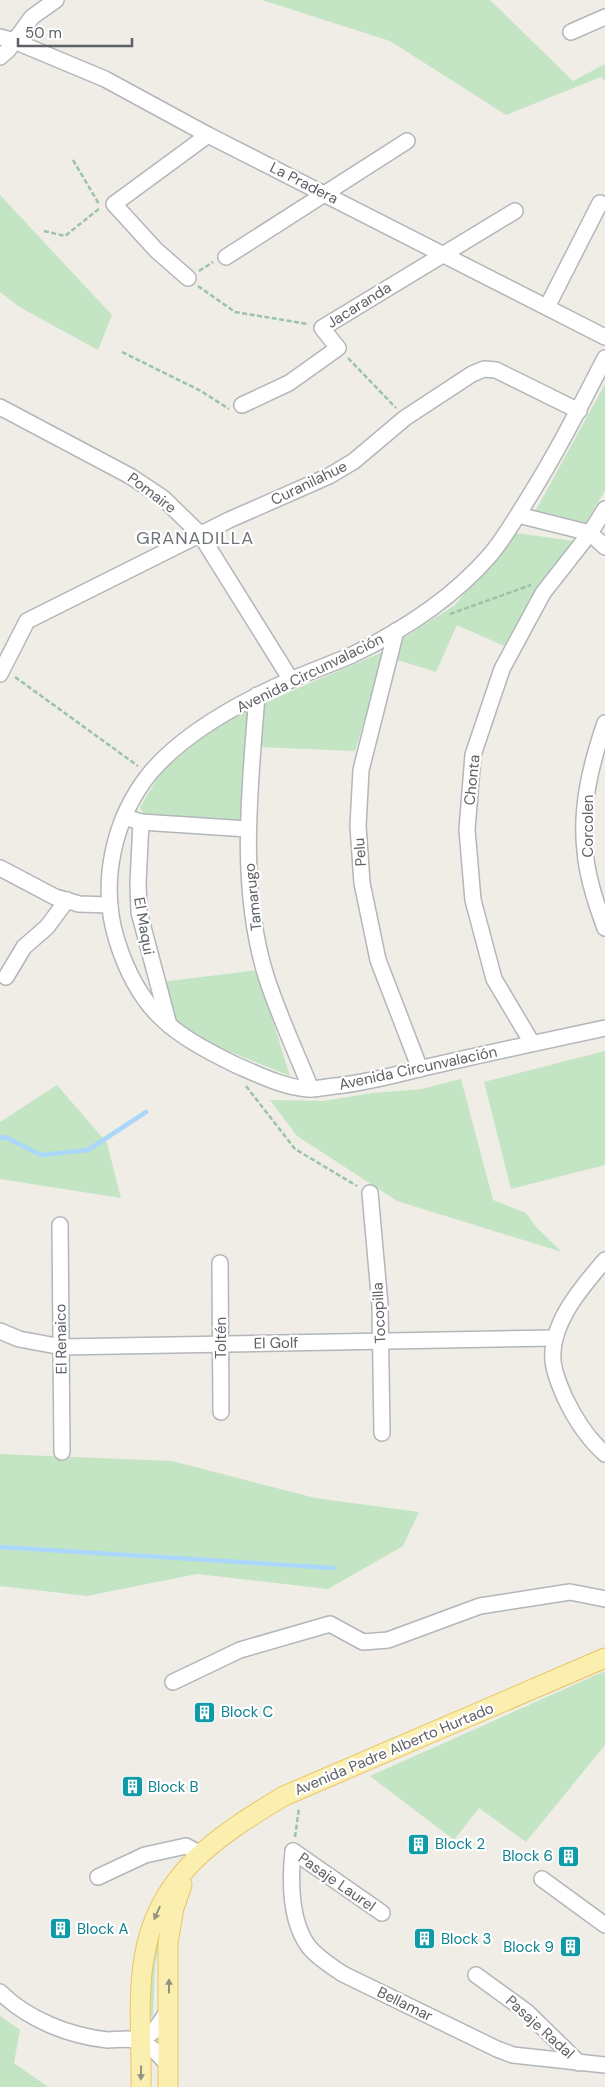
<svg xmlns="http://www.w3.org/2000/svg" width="605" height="2087" viewBox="0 0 605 2087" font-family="'DM Sans',sans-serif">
<rect width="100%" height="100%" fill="#efede6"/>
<!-- green -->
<g fill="#c4e5c4">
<path d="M262,0H490L573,81L605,64V81L601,77L506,115L390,41Z"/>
<path d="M0,195L112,315L98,350L21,308L0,292Z"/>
<path d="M605,384V491L582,529L531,519Z"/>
<path d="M515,533L575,541L539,585L504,646L457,625L436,672L394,659L395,647L402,639L455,605Z"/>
<path d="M385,651L355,751L257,747L261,704Z"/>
<path d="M252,706L244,823L145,817L140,807L162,771L210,730Z"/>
<path d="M257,970L290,1076L216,1046L168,1017L161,982Z"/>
<path d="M605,1051V1165L511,1189L484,1082Z"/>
<path d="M461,1079L493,1200L526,1213L537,1228L562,1252L397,1201L297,1136L270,1100L323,1101L372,1093L422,1089Z"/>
<path d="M57,1085L107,1143L121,1198L0,1179V1122Z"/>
<path d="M0,1454L172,1461L315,1498L419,1512L403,1546L328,1589L197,1574L87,1596L0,1586Z"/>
<path d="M605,1671V1745L526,1842L479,1808L454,1840L370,1776Z"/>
<path d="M169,1905L155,1965L153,2015L148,2020L152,1964L156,1938Z"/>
<path d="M0,2016L20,2030L14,2063L48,2087H0Z"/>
</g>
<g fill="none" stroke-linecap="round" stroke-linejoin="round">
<!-- stream -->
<g stroke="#aad7fa" stroke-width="4.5">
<path d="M0,1138L5,1137L41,1155L88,1150L146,1112"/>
<path d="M0,1547L334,1568"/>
</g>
<defs>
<g id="minor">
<path d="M571,32L605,17"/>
<path d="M0,37L14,41L105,79L208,135L605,337"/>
<path d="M0,57L8,50L32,17L56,0"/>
<path d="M226,257L407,141"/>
<path d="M188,278L156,250L114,204L208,135"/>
<path d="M547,307L600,203"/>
<path d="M605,358C581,405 557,452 529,497C517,516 505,537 491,554C453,598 404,630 352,655C331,664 309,672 288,681C241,702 185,732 151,772C113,818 99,884 117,941C139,1011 172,1034 236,1065C259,1075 283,1087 308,1089C317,1089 326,1087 335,1086C365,1083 394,1075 423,1068C484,1054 544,1041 605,1028"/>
<path d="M242,405L289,383L338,348L322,328L515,211"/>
<path d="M0,407L130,476L163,498L200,534L291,680"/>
<path d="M518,515L590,533L605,547"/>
<path d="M396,631L361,770L358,826L362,883L378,960L420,1069"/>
<path d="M0,674L27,621L229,520L329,476L354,461L405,418L472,374L484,369L496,370L579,411"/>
<path d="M257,695C250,788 238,885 266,976C278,1014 296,1052 311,1089"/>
<path d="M605,723C591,764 580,807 585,851C587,877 596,904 605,928"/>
<path d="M124,817L141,822L138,883L139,912L169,1025"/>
<path d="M141,822L248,829"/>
<path d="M0,868L55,897L79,904L110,905"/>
<path d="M6,977L24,947L47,927L67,900"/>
<path d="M532,1043L494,979L473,900L467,830L473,755L502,669L543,593L590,533L605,509"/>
<path d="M370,1193L380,1305L382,1433"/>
<path d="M60,1225L62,1452"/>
<path d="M605,1260C582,1287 550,1323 553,1361C554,1374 560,1386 565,1398C575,1419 587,1438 605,1454"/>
<path d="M220,1263L221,1412"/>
<path d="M0,1331L19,1339L62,1347L555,1338"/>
<path d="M173,1682L240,1650L330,1624L363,1642L388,1640L480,1606L570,1592L605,1599"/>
<path d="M293,1851C290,1880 290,1922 309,1947C318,1958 331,1966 343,1974L497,2049L513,2055L605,2065"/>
<path d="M293,1851L382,1913"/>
<path d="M98,1877L145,1855L186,1846L201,1854"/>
<path d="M542,1879L605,1925"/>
<path d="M476,1975L527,2012L579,2063"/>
<path d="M0,1992C27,2019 69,2036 108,2040C118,2040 133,2037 142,2042C153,2047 160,2056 168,2065"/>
<path d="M141,2040L154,2031L168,2011"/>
</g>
<g id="major">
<path d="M141,2087C142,2045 137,2000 144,1958C157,1875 217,1836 284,1796L605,1658"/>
<path d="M168,2087V1943L174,1908L182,1885"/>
</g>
</defs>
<!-- minor casing -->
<use href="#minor" stroke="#b3b6ba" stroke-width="18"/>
<!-- major casing -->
<use href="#major" stroke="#eac564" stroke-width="21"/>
<!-- path -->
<g stroke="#9cc3a7" stroke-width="2.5" stroke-dasharray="5 2.5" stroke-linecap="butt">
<path d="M73,160L99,204"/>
<path d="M44,231L65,236L100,208"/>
<path d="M199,271L213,262"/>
<path d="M198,286L235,312L308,324"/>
<path d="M122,352L201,391L229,409"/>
<path d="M348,358L396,408"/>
<path d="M450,614L531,585"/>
<path d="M15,677L138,766"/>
<path d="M246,1086L295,1149L357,1186"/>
<path d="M295,1837L299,1808"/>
</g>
<!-- minor -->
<use href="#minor" stroke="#fff" stroke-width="15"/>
<!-- major -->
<use href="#major" stroke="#fbefaf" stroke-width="19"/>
</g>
<!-- one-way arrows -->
<defs><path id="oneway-solid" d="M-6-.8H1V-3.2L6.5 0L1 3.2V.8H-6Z" transform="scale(1.25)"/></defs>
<g fill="#94937f">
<use href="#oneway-solid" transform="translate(157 1913) rotate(114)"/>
<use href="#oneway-solid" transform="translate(169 1986) rotate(-90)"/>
<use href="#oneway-solid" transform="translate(141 2073) rotate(91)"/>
</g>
<!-- icons -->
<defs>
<symbol id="building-square" viewBox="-11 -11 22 22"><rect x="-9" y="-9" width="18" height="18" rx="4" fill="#0f9aa8" stroke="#fff"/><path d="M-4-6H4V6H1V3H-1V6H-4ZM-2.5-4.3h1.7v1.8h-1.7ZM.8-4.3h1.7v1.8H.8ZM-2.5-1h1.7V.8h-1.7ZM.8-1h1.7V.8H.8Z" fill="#fff"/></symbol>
</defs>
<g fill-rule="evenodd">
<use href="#building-square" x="192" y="1700" width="25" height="25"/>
<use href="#building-square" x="120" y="1774" width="25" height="25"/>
<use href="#building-square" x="406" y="1832" width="25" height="25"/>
<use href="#building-square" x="556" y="1844" width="25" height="25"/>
<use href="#building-square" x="48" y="1916" width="25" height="25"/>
<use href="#building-square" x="412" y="1926" width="25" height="25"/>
<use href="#building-square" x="558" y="1934" width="25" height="25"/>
</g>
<g text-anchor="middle" stroke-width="4.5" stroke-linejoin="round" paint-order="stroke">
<!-- street labels -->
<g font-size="15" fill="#5d6165" stroke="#fff">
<text transform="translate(304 183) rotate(27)" y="5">La Pradera</text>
<text transform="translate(359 305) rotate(-32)" y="5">Jacaranda</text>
<text transform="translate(309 483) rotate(-26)" y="5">Curanilahue</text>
<text transform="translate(152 493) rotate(37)" y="5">Pomaire</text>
<text transform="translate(310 673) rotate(-26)" y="5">Avenida Circunvalación</text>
<text transform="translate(472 780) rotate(-84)" y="5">Chonta</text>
<text transform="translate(588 826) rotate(-90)" y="5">Corcolen</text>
<text transform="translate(360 852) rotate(-94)" y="5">Pelu</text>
<text transform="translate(253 897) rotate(-96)" y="5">Tamarugo</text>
<text transform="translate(144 926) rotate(80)" y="5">El Maqui</text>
<text transform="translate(418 1068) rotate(-12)" y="5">Avenida Circunvalación</text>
<text transform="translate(379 1313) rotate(-93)" y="5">Tocopilla</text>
<text transform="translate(221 1338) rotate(-90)" y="5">Toltén</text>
<text transform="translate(61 1339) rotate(-91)" y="5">El Renaico</text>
<text transform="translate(276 1343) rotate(-1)" y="5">El Golf</text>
<text transform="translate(394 1749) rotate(-23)" y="5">Avenida Padre Alberto Hurtado</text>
<text transform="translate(337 1882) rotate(35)" y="5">Pasaje Laurel</text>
<text transform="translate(405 2004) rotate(26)" y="5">Bellamar</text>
<text transform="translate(540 2027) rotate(42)" y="5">Pasaje Radal</text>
</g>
<!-- culture labels -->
<g font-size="15" fill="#0d838f" stroke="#fff" text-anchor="start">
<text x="221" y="1717">Block C</text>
<text x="148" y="1792">Block B</text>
<text x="435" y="1849">Block 2</text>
<text x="553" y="1861" text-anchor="end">Block 6</text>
<text x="77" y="1934">Block A</text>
<text x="441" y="1944">Block 3</text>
<text x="554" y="1952" text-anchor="end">Block 9</text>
</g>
<!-- quarter labels -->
<g font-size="18" letter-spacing="1" fill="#6e7377" stroke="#fff">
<text x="195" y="544">GRANADILLA</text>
</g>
</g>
<!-- scale -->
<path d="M18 38v8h114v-8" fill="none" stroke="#5d6165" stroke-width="2.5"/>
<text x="25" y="38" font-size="15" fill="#5d6165" stroke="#ffffff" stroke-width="4" paint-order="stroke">50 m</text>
</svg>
